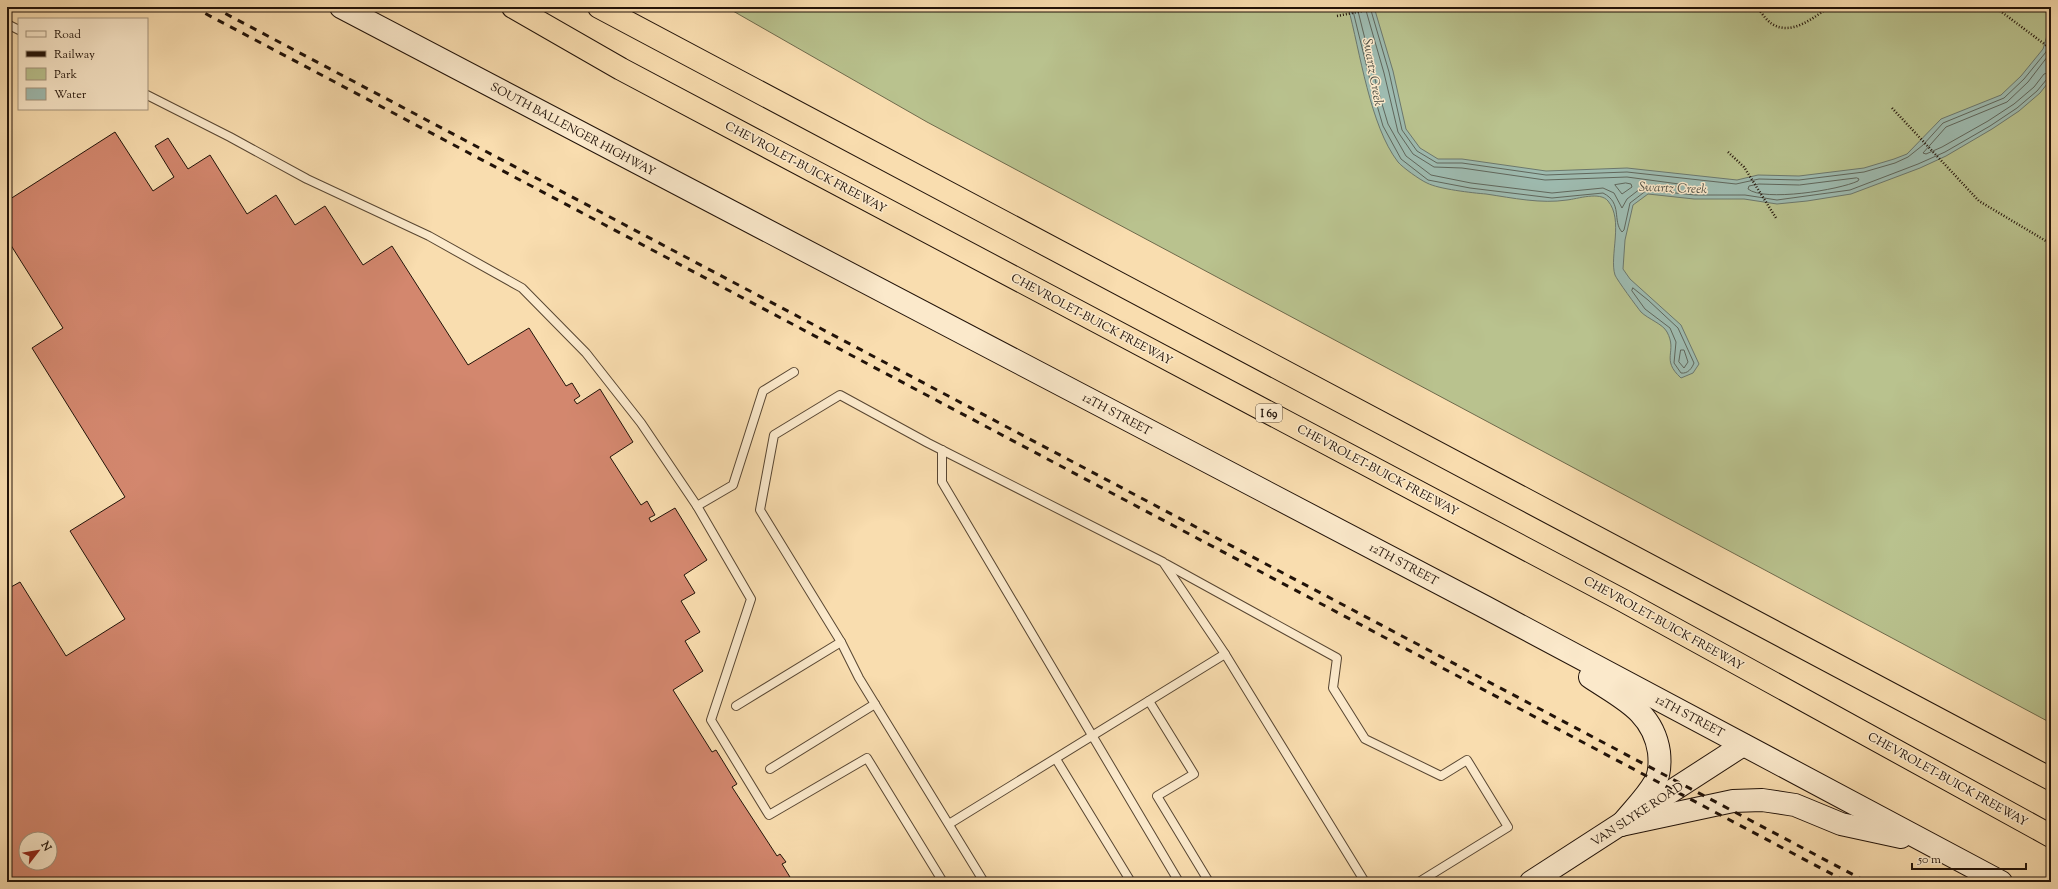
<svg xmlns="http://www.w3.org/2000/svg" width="2058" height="889" viewBox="0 0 2058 889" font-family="'Sorts Mill Goudy',serif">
<rect width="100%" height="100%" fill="#f9ddaf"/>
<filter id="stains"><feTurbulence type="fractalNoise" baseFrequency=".005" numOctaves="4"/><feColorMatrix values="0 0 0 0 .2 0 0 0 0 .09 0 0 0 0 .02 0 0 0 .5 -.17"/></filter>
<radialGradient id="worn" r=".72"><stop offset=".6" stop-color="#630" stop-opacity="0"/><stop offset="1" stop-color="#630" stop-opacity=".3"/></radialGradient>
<!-- green -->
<path fill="#b9c28e" stroke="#6e6a4c" d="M726,7H2051V723L927,122Z"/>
<!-- water -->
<path fill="#9ebbb0" stroke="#6c786d" d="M1348,7H1374L1393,71L1406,129L1420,148L1438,159H1462L1546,171L1627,168L1737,180L1758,175L1799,176L1864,168L1894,159L1907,154L1941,119L2001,95L2021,76L2043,49L2051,22V79L2040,93L2019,111L1992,129L1946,156L1920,168L1851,194L1807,201L1777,204L1744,199H1694L1648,194L1633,205L1625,240L1623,269L1630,279L1681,325L1699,364L1693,373L1681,378C1660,359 1678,352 1667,332C1663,324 1648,319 1641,312C1637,307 1617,280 1615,275C1609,256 1624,220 1608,201C1600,191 1577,199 1567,200C1541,204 1513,198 1486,194C1473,193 1438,189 1427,183C1420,180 1402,167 1398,162C1370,126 1360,51 1348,7Z"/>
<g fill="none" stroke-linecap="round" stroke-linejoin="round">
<!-- shore -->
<g stroke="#60675c" stroke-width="1">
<path d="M1352,7L1372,88L1383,126L1401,159L1428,180L1470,188L1552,198L1603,193C1623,203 1612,221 1622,232L1624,230L1630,203L1647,190L1695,195H1745L1777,200L1850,190L1918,164L1945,152L1990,126L2017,108L2037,91L2047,79L2051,77"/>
<path d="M1357,7L1377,87L1388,124L1406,156L1431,175L1471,183L1552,193L1603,188L1614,193L1622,208L1627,199L1645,185L1680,187L1679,184L1627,177L1545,180L1462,168L1434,167L1413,154L1398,132L1384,73L1365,7"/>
<path d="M1370,7L1389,72L1402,130L1417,151L1437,163H1462L1546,175L1627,172L1736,184L1759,179L1799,180L1864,172L1895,163L1908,157L1923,145L1943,123L2004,98L2024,79L2046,52L2051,35"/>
<path d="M2051,52L2028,82L2007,102L1946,127L1923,153L1926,154L1942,147L1988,121L2014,104L2034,87L2044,74L2051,72"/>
<path d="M1857,178L1859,179L1858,181C1839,190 1764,202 1748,189L1749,186L1759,184L1799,185Z"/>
<path d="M1626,183L1631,184L1632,187L1622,194L1615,185Z"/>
<path d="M1633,288L1648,300L1678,328L1694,363C1692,368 1688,374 1681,373L1674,363L1676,342L1670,328L1645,309L1632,291Z"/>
<path d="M1681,350H1684L1688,362L1684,368L1679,362Z"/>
</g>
</g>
<!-- building -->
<path fill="#d3876e" stroke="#221309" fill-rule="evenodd" d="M115,132L153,191L174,177L155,146L168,138L188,169L210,155L247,214L276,195L295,225L325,206L363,265L392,246L468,365L529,328L566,386L572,383L580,396L574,400L577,404L600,389L633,442L610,457L641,505L647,501L655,515L649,518L651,522L675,508L707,560L684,575L695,593L681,601L700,632L685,641L703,671L673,690L712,752L716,750L737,784L732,787L777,856L780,854L786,862L782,864L793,882H7V580L11,587L20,582L66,656L125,619L70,531L125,497L32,348L63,328L7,239V201ZM26,839H50V863H26Z"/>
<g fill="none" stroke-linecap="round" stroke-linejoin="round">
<defs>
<g id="lane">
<path d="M7,24L19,30"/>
<path d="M147,95L230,137L307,179L429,236L522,288L586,353L641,423L697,506L751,599L711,720L769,815L867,758L943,882"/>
<path d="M942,450V482L1179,882"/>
<path d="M697,506L733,485L763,391L794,372"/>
<path d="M1166,564L1337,658L1333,688L1365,739L1441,776L1467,760L1508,827L1419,882"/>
<path d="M841,642L859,678L984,882"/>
<path d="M1149,701L1194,774L1157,796L1209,882"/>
<path d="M736,706L841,642L760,510L774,435L840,395L928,443L1163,562L1225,654L1365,882"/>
<path d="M1056,759L1131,882"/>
<path d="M770,769L875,704"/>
<path d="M949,824L1225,654"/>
</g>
<g id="secondary">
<path d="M341,7L1485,607L2001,882"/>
<path d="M1590,677C1621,698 1653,711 1659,752C1660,762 1660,774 1655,782C1646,798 1632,811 1621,825"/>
<path d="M1621,825L1733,801L1762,800L1795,805L1841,824L1901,837"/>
<path d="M1531,882L1743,745"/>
</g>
<g id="highway">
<path d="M513,7L621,69L1622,600L2051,836"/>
<path d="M599,7L2051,779"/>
</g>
</defs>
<!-- lane casing -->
<use href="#lane" stroke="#584632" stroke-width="10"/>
<!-- secondary casing -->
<use href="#secondary" stroke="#221309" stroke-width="24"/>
<!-- highway casing -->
<use href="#highway" stroke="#221309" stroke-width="24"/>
<!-- path -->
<g stroke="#221309" stroke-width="2.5" stroke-dasharray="1 2" stroke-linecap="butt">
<path d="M1757,7C1761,12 1766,20 1772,24C1792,36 1813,18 1829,7"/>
<path d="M1995,7L2051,49"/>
<path d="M1337,16L1383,7"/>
<path d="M1892,108L1979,201L2051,244"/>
<path d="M1728,152L1744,167L1776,218"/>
</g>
<!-- lane -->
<use href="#lane" stroke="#fbe9cb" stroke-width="8"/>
<!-- secondary -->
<use href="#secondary" stroke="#fbe9cb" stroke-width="22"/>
<!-- highway -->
<use href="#highway" stroke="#f9ddaf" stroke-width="22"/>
<!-- rail -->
<g stroke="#221309" stroke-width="3" stroke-dasharray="7 7" stroke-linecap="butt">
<path d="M193,7L1847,882"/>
<path d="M213,7L1867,882"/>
</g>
</g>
<g text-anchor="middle" stroke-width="3" stroke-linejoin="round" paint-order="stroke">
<!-- shield labels -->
<rect fill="#fbe9cb" stroke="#635343" stroke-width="1" x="1256" y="404" width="26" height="18" rx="3"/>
<g font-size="11" font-weight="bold" fill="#221309">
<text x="1269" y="417">I 69</text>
</g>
<!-- street labels -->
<g font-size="12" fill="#221309" stroke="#fbe9cb">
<text transform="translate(573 129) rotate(28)" y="4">SOUTH BALLENGER HIGHWAY</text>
<text transform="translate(806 167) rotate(28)" y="4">CHEVROLET-BUICK FREEWAY</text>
<text transform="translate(1092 319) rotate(28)" y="4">CHEVROLET-BUICK FREEWAY</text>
<text transform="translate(1117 414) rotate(28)" y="4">12TH STREET</text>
<text transform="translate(1378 470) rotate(28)" y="4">CHEVROLET-BUICK FREEWAY</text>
<text transform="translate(1404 564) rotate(28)" y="4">12TH STREET</text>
<text transform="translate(1664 623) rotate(29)" y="4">CHEVROLET-BUICK FREEWAY</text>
<text transform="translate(1690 716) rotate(28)" y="4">12TH STREET</text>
<text transform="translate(1948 779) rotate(29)" y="4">CHEVROLET-BUICK FREEWAY</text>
<text transform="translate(1637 814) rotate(-33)" y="4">VAN SLYKE ROAD</text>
</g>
<!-- water labels -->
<g font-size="13" font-style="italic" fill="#4d4e43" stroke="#fbe9cb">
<text transform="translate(1374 72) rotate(80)" y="5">Swartz Creek</text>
<text transform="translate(1673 187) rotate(2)" y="5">Swartz Creek</text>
</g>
</g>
<!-- margin -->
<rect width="2058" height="889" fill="none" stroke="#f9ddaf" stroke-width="24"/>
<rect x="8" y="8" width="2042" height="873" fill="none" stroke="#221309" stroke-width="2"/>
<rect x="12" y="12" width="2034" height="865" fill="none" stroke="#221309"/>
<!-- legend -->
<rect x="18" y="18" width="130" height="92" fill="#fbe9cb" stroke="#a4937d"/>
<rect x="26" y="31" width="20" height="6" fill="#fbe9cb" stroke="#a4937d"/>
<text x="54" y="38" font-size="12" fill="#221309">Road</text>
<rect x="26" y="51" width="20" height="6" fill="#221309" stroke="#a4937d"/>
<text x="54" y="58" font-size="12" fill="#221309">Railway</text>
<rect x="26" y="68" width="20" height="12" fill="#b9c28e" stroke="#a4937d"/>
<text x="54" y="78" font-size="12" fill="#221309">Park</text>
<rect x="26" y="88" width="20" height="12" fill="#9ebbb0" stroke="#a4937d"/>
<text x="54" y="98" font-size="12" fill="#221309">Water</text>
<!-- north arrow -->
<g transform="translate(38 851) rotate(59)"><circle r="19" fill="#fbe9cb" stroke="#a4937d"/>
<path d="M0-3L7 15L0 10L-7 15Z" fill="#8f2418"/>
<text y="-6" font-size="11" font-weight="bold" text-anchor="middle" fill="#221309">N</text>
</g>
<!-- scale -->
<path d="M1912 863v6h114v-6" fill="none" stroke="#221309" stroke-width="2"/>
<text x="1918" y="863" font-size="12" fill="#221309" stroke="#fbe9cb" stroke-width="3" paint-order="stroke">50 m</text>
<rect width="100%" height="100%" filter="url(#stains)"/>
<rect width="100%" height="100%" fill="url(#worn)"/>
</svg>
